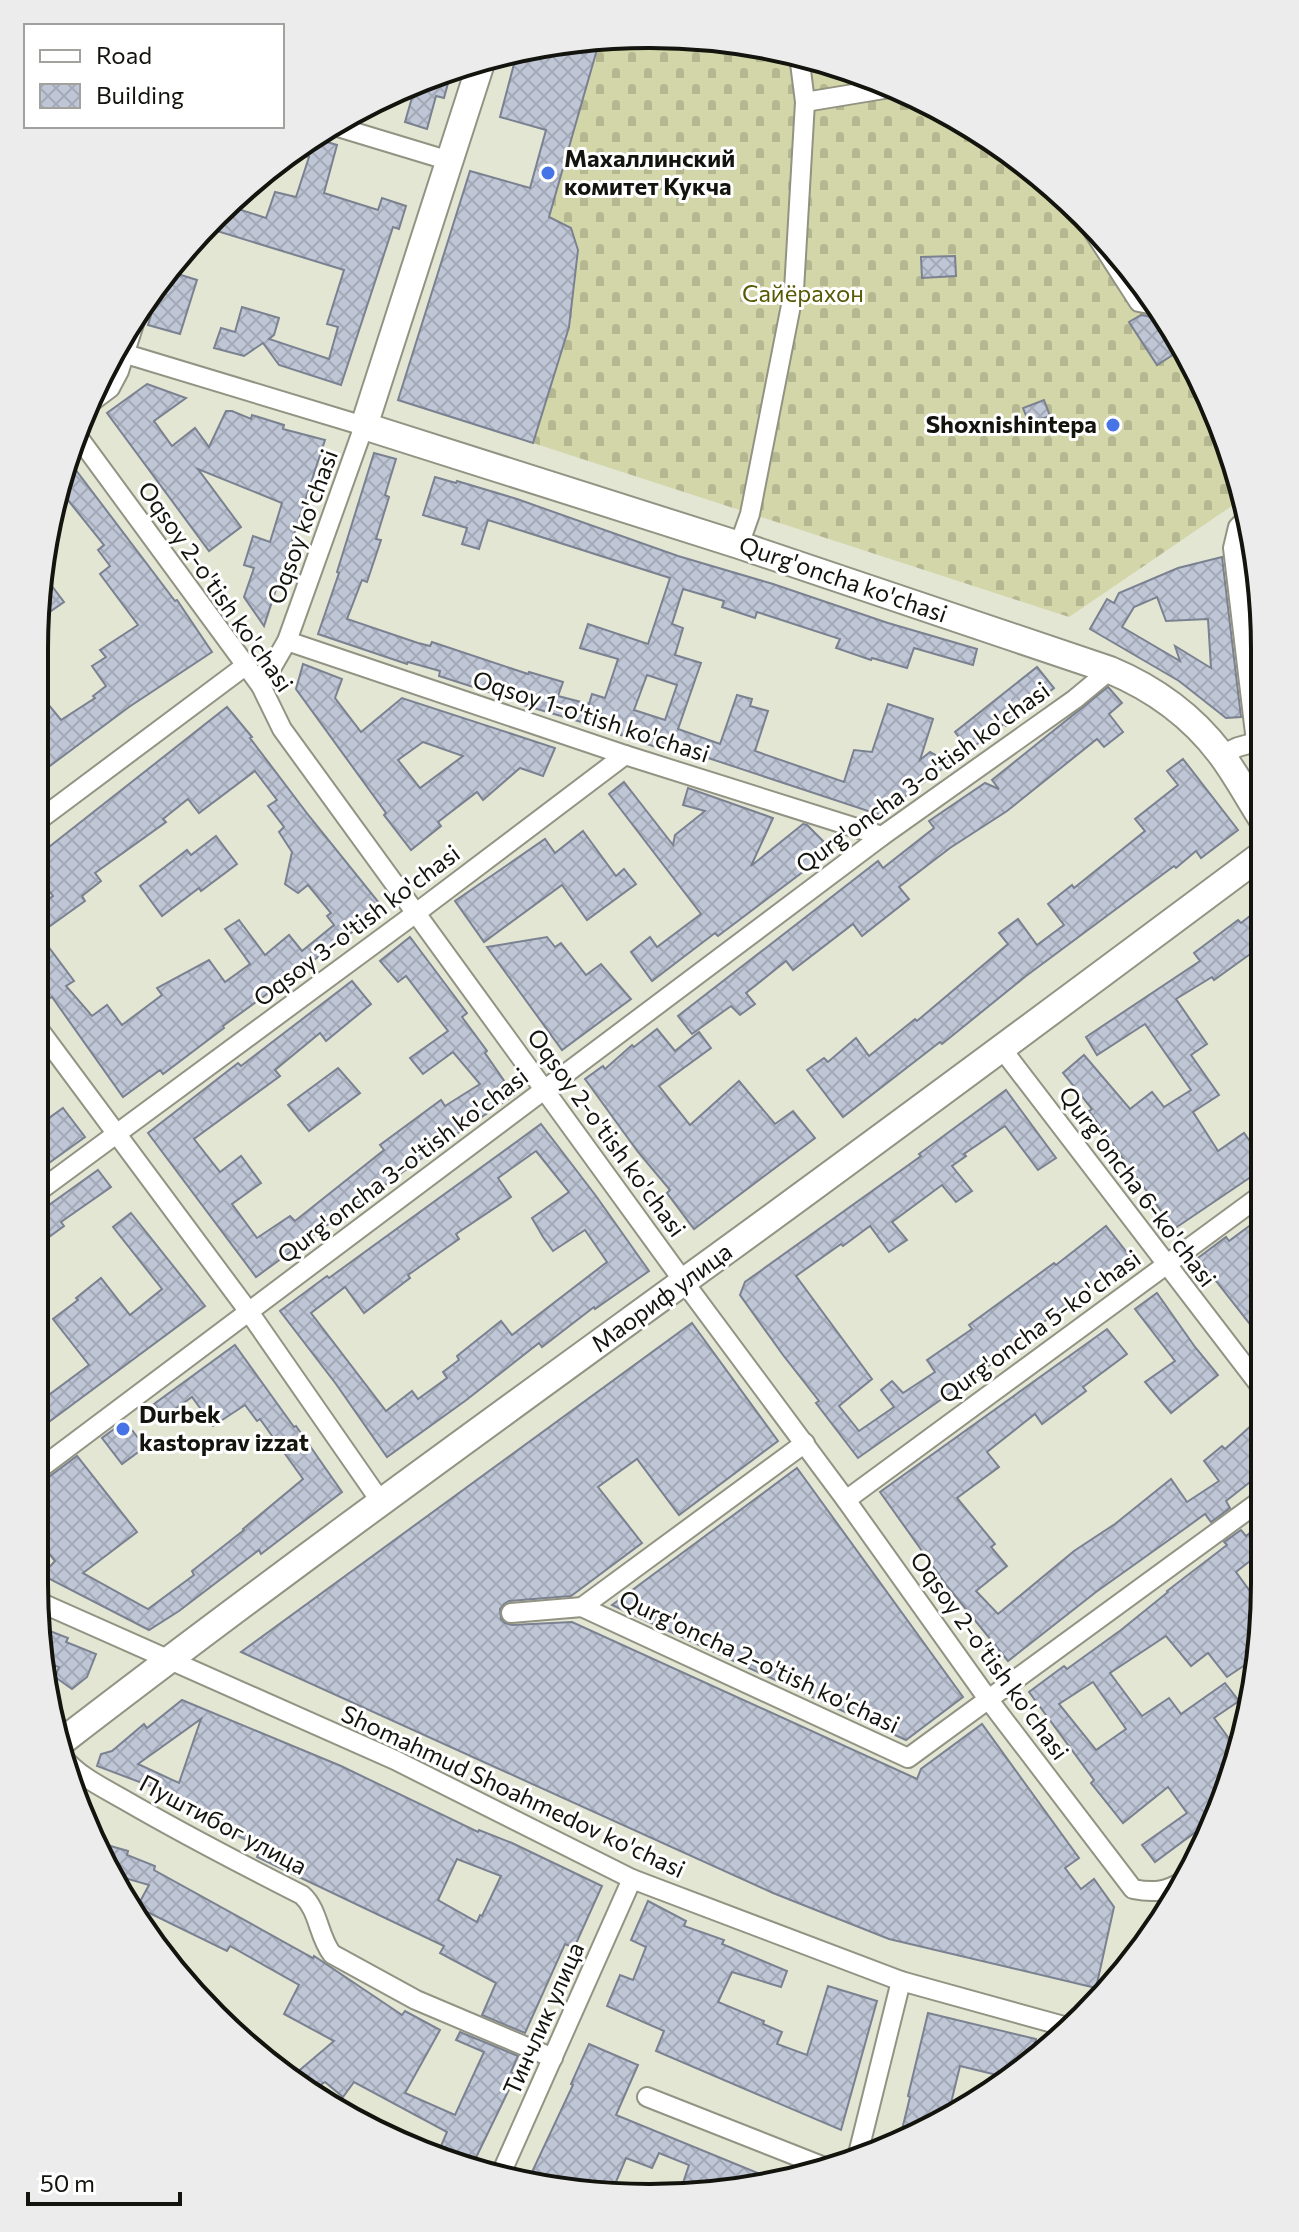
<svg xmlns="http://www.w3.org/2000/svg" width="1299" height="2232" viewBox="0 0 1299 2232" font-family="Commissioner,sans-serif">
<defs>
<pattern id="cemetery-stones" width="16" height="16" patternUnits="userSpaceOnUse" patternTransform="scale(2)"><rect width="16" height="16" fill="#d3d6a8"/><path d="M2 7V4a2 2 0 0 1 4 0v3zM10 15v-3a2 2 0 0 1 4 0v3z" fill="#b4b78f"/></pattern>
<pattern id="building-cross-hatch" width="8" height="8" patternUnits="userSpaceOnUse" patternTransform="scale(2)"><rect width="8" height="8" fill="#bfc6d6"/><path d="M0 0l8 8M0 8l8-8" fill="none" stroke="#a3a9b6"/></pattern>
</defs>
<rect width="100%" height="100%" fill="#e4e6d4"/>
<!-- cemetery -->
<path fill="url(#cemetery-stones)" d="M649,34L769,46L885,81L991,137L1085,215L1182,341L1232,452L1242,499L1069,617L533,443L569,328L579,250L572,228L549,217L600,39Z"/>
<!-- building -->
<g fill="url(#building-cross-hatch)" stroke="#7a8190" stroke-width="2" fill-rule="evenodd">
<path d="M600,39L549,217L571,228L578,250L569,327L533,443L398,400L470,171L530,188L546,130L500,117L518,49L529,46Z"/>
<path d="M440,73L450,76L444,98L436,96L427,129L405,122L417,80Z"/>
<path d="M310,137L337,145L324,193L378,210L382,198L406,206L399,229L393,227L341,385L279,365L263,343L244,356L214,348L221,328L235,332L242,307L279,318L274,335L269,339L329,359L338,327L327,324L344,270L204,227L214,215L226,205L266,218L275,192L296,197L309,157L290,152Z"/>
<path d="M955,256L956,276L922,278L921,257Z"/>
<path d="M168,271L197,280L180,334L148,325L163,277Z"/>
<path d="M1161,314L1185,347L1157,365L1129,322L1141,315L1152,317Z"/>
<path d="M147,384L186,398L154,421L172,446L195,428L209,447L226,411H232L251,419L252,415L284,425L283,429L325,440L264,626L244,597L254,568L244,565L253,536L270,542L282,503L198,469L241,527L209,551L107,413Z"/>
<path d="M1044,400L1050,416L1029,423L1023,408Z"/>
<path d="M374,453L396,459L385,495L389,497L376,539L381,540L367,582L362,580L347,619L418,643L430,646L432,642L528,674L529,672L563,682L558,696L589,704L592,694L605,698L618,659L580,648L588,624L648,644L670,578L488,520L479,549L462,544L467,528L423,515L435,477L456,483L457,481L517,499L678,556L773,584L888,623L977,649L973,665L914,648L907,668L872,658L871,660L836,648L840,639L757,612L755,618L722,607L724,601L683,589L672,624L683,628L675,655L701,663L678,729L720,744L737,695L752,699L750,706L768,711L755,751L844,782L854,750L872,752L888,704L933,719L920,760L930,752L950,763L880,815L672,746L670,752L595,726L520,704V702L439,676L440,671L408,662L407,664L318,634L339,573L337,572ZM647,675L677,685L665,720L634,710Z"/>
<path d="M66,457L175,601L177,600L212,652L129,707L35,777V736L47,727L35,710V688L61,720L95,698L93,696L106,686L92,666L106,657L100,650L138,625L100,574L110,566L98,550L104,545L59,489Z"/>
<path d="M1252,549L1264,609V705L1245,551Z"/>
<path d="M1222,557L1241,717L1226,718L1179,681L1090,629L1107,599L1114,603L1119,593L1178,568ZM1157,597L1166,621L1208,619L1211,668L1175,646L1180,661L1122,627L1134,607Z"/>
<path d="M42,573L64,602L35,622V609Z"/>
<path d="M303,664L342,679L335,698L361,732L402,698L555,748L543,776L520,768L483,800L477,792L438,822L441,826L411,850L384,815L386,813L296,689ZM423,742L463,756L420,788L398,760Z"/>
<path d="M1037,667L1054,688L1006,726L1004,724L969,750L955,732Z"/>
<path d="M1108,687L1122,703L1109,714L1123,732L1104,747L1097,739L1007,811L950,848L899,887L909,899L862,936L853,924L793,970L786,961L746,993L755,1004L740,1015L731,1006L692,1034L678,1016L878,861L883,868L934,828L929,821L985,783L999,789L992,780Z"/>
<path d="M227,707L252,737L250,738L309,816L384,909L223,1026L224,1028L163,1074L160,1070L123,1097L52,997L50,998L35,977V909L53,896L35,873V858ZM255,771L277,800L268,806L284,827L279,832L292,852L285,884L298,893L308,885L331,913L327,916L334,925L302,951L289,935L265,955L239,920L225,929L250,964L225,982L209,960L157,988L162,995L122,1025L107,1005L92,1016L66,986L74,981L39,934L85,901L82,896L101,881L95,873L166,822L163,819L188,799L199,813Z"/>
<path d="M1183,759L1238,830L1201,858L1196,851L1176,868L1174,866L1026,976L942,1044L940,1042L843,1117L807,1070L824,1058L828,1062L856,1038L869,1056L915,1019L917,1021L1008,944L999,933L1018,919L1037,945L1064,925L1048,904L1072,885L1074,888L1145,831L1135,819L1178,785L1167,771Z"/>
<path d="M624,782L673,845L675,835L705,811L683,805L688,788L773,818L751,866L803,824L807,825L832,850L718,936L715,933L652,981L631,952L650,937L657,947L701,914L609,794Z"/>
<path d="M583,831L616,876L624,869L636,884L587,920L562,885L484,942L455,901L545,839L555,853Z"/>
<path d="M216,836L237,864L201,891L199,888L162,916L140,886L187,850L191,855Z"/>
<path d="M1264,905V966L1253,952L1214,980L1212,977L1176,999L1207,1044L1191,1055L1219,1095L1193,1112L1218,1151L1244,1133L1252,1144L1264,1136V1168L1174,1229L1089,1111L1092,1109L1063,1073L1084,1055L1130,1109L1152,1092L1164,1107L1191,1090L1145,1024L1097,1055L1086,1037L1200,961L1194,953L1238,920L1241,923Z"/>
<path d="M410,937L467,1013L462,1017L487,1051L485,1053L514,1095L436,1148L360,1203L359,1202L256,1277L148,1133L238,1063L241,1066L352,981L371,1004L326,1041L320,1033L275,1070L280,1076L194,1139L220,1172L241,1156L261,1183L232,1204L257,1238L290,1216L295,1221L384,1150L380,1145L441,1100L445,1106L480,1084L453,1052L423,1074L410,1058L448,1031L406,976L398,982L380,961Z"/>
<path d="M547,937L555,947L561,943L586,975L601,964L631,999L562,1050L487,947Z"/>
<path d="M657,1029L675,1051L699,1032L711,1048L659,1086L690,1125L739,1081L775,1124L793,1111L815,1138L694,1229L667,1193L670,1190L638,1152L585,1079L603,1066L605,1069L632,1045L634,1047Z"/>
<path d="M338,1068L360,1093L309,1131L288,1105Z"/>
<path d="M1006,1090L1056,1158L1038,1170L1005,1126L964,1154L966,1156L952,1166L972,1191L956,1202L942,1185L892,1222L907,1240L889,1252L870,1226L843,1246L841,1244L796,1276L872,1379L839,1406L859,1431L894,1407L881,1390L892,1381L903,1393L935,1372L927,1360L972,1329L969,1325L1054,1263L1056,1265L1106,1226L1132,1259L1082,1293L992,1361L993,1363L858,1458L816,1403L819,1401L783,1355L740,1295L745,1282L921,1156L919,1154Z"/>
<path d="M63,1108L85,1137L35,1173V1128Z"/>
<path d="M541,1124L596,1196L649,1271L595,1309L594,1307L542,1347L539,1343L465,1401L387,1457L336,1384L280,1311L327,1276L329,1278ZM536,1151L569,1192L532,1218L543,1237L553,1251L585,1230L607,1262L512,1335L501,1321L457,1356L459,1360L443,1372L447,1378L418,1399L412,1391L386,1411L311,1313L345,1287L364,1313L410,1278L408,1275L459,1239L456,1234L511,1197L498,1178Z"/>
<path d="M98,1170L111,1187L61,1222L64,1226L34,1248L35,1215Z"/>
<path d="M131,1213L205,1306L34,1433V1406L89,1365L53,1319L78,1300L76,1298L101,1278L130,1315L162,1289L113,1227Z"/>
<path d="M1264,1215V1342L1198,1258L1226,1237L1229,1241Z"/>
<path d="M1157,1293L1195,1347L1218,1375L1171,1413L1145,1382L1175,1361L1135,1309Z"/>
<path d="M692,1323L778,1441L679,1515L637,1459L598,1487L642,1543L571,1596L509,1601L504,1604L500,1609L501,1619L505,1623L512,1625L572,1622L917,1779L921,1769L982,1724L1079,1858L1065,1868L1081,1889L1094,1879L1114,1907L1096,1988L889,1939L773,1893L241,1652Z"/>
<path d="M1107,1329L1127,1354L1083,1387L1086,1391L1042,1424L1035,1414L987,1452L999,1467L957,1498L995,1544L991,1547L1007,1566L976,1591L998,1614L1074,1551L1115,1524L1171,1479L1187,1502L1219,1481L1204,1461L1222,1446L1225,1449L1253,1424L1264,1438V1471L1226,1501L1230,1508L1211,1522L1205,1514L1183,1530L1096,1592L1008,1661L947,1586L880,1492Z"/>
<path d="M235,1345L294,1427L296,1426L342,1492L261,1554L259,1550L179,1611L149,1630L42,1575L55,1561L34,1535V1488L77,1456L137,1532L83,1573L148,1609L194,1575L192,1571L244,1530L243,1529L303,1479L260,1419L257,1421L245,1405L213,1426L192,1397L164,1417L154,1404Z"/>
<path d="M125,1421L145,1447L122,1464L102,1438Z"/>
<path d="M797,1468L963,1697L906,1740L612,1605Z"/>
<path d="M1264,1522V1550L1236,1572L1255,1598L1264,1591V1623L1257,1657L1227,1677L1208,1653L1191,1666L1166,1636L1110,1673L1142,1716L1169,1698L1181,1714L1225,1683L1239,1701L1214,1718L1238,1751L1232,1781L1213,1819L1155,1862L1142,1845L1187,1813L1168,1787L1123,1823L1091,1783L1094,1780L1029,1692L1064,1666L1067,1669L1121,1630L1168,1592L1167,1591L1227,1545L1224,1542L1241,1530L1246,1536ZM1093,1682L1126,1729L1096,1750L1059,1704Z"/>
<path d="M42,1628L68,1638L66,1642L96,1654L87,1677L72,1689L55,1677L59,1667L47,1663Z"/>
<path d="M182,1700L341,1766L478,1832L479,1830L512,1843L602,1886L574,1948L565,1944L525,2033L482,2015L496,1983L440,1953L444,1946L257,1857L261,1847L232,1833L233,1831L174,1797V1795L97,1766L101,1754L112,1751L144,1724L147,1728ZM201,1719L179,1783L138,1764ZM457,1859L501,1876L482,1916L480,1915L477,1922L438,1900Z"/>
<path d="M100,1843L128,1851L127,1855L155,1866L154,1870L313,1958L314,1956L402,2015L405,2011L440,2030L405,2093L455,2115L484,2052L456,2040L460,2032L518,2056L511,2072L516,2075L471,2168L438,2153L447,2132L354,2082L343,2097L325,2082L307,2094L294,2075L334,2041L284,2014L299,1985L230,1946L227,1951L137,1907L149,1885L118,1876Z"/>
<path d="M648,1901L686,1921L684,1926L724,1940L722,1944L787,1971L781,1987L732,1972L718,2002L764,2021L763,2024L782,2032L777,2044L807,2055L828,1986L877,2001L841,2130L656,2051L664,2031L607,2006L620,1975L633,1980L646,1947L631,1940Z"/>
<path d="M928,2013L1036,2039L1031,2061L1005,2077L960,2066L950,2107L946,2106L943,2115L899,2142L910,2097L908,2096Z"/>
<path d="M589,2044L638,2065L616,2115L770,2178L731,2187L714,2180L708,2192L683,2183L689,2165L659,2153L652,2168L626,2158L613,2189L558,2184L532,2172L573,2085L571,2084Z"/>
</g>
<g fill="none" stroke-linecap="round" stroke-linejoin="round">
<defs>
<g id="street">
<path d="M805,102L896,87"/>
<path d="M331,125L450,161"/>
<path d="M1081,212L1139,302L1154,305"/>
<path d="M116,351L364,426L287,641L261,686"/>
<path d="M90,403L110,388L119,371L140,305"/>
<path d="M76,434L261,686L282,729L684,1282L846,1500L988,1699L1133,1889C1153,1893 1166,1892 1183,1881"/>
<path d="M739,545L750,514L794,290L805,102L799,55"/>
<path d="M287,641L625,755L882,836"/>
<path d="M1221,755L1238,747L1256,742L1233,548L1238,527L1246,519"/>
<path d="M35,823L245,666"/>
<path d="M35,1024L249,1312L381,1502"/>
<path d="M1002,1049L1264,1391"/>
<path d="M35,1194L416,913L625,755"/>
<path d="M34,1473L882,836L1075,699L1110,670"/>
<path d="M846,1500L1264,1193"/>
<path d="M37,1601L395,1760L632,1879L901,1981L1071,2028"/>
<path d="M582,1607L908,1758L1264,1498"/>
<path d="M511,1613L582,1607L805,1443"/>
<path d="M63,1757C79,1777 106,1789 128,1802C185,1835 243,1865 302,1895C319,1910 318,1936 332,1954L416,2000L553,2058"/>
<path d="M647,2097L822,2166"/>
<path d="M857,2158L901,1981"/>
<path d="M499,2178L632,1879"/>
</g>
<g id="secondary">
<path d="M482,60L364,426L739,545L1110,670C1153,688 1191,715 1220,753C1236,774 1249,799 1264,822"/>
<path d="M60,1743C265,1585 474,1434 683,1282C878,1141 1071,997 1264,853"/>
</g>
</defs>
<!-- street casing -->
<use href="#street" stroke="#929382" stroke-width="22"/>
<!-- secondary casing -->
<use href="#secondary" stroke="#929382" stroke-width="30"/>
<!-- street -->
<use href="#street" stroke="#fff" stroke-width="18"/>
<!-- secondary -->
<use href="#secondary" stroke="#fff" stroke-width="26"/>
</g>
<!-- markers -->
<g fill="#4673e5" stroke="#fff" stroke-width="3">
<circle cx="548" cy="173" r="8"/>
<circle cx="1113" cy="425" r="8"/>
<circle cx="123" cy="1429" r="8"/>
</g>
<g text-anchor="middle" stroke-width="6" stroke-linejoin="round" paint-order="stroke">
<!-- poi labels -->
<g font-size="24" font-weight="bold" fill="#13140d" stroke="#fff" text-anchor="start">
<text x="564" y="167">Махаллинский<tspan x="564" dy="28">комитет Кукча</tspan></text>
<text x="1097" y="433" text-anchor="end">Shoxnishintepa</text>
<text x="139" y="1423">Durbek<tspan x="139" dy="28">kastoprav izzat</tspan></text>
</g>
<!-- park labels -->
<g font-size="24" fill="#595a05" stroke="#fff">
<text x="803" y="302">Сайёрахон</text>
</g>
<!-- street labels -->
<g font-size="24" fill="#13140d" stroke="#fff">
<text transform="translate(303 527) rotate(-70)" y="8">Oqsoy ko'chasi</text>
<text transform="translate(843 580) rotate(19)" y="8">Qurg'oncha ko'chasi</text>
<text transform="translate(215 587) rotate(55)" y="8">Oqsoy 2-o'tish ko'chasi</text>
<text transform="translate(591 717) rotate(18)" y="8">Oqsoy 1-o'tish ko'chasi</text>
<text transform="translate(923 778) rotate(-36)" y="8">Qurg'oncha 3-o'tish ko'chasi</text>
<text transform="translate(357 926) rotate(-37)" y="8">Oqsoy 3-o'tish ko'chasi</text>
<text transform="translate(606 1133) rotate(54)" y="8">Oqsoy 2-o'tish ko'chasi</text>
<text transform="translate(403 1166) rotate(-37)" y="8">Qurg'oncha 3-o'tish ko'chasi</text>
<text transform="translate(1137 1187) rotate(53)" y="8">Qurg'oncha 6-ko'chasi</text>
<text transform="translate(662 1298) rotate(-36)" y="8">Маориф улица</text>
<text transform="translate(1040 1327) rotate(-36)" y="8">Qurg'oncha 5-ko'chasi</text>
<text transform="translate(989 1656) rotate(54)" y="8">Oqsoy 2-o'tish ko'chasi</text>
<text transform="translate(759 1662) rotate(25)" y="8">Qurg'oncha 2-o'tish ko'chasi</text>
<text transform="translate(513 1792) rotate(25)" y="8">Shomahmud Shoahmedov ko'chasi</text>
<text transform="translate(223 1825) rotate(28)" y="8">Пуштибог улица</text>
<text transform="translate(544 2019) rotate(-66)" y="8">Тинчлик улица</text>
</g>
</g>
<!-- crop -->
<path d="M0 0H1299V2232H0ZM649 48H650A601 601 0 0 1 1251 649V1583A601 601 0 0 1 650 2184H649A601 601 0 0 1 48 1583V649A601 601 0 0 1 649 48Z" fill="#ececec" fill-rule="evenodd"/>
<path fill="none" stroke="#13140d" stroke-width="4" d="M649 48H650A601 601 0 0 1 1251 649V1583A601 601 0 0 1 650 2184H649A601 601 0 0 1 48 1583V649A601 601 0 0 1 649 48Z"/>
<!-- legend -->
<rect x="24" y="24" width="260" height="104" fill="#ffffff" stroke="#a1a19e" stroke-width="2"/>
<rect x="40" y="50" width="40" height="12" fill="#ffffff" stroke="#a1a19e" stroke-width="2"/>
<text x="96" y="64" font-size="24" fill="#13140d">Road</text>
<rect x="40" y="84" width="40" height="24" fill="url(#building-cross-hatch)" stroke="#a1a19e" stroke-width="2"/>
<text x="96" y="104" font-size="24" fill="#13140d">Building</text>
<!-- scale -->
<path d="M28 2192v12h152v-12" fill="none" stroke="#13140d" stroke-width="4"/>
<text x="40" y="2192" font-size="24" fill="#13140d" stroke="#ffffff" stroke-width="6" paint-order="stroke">50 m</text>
</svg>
